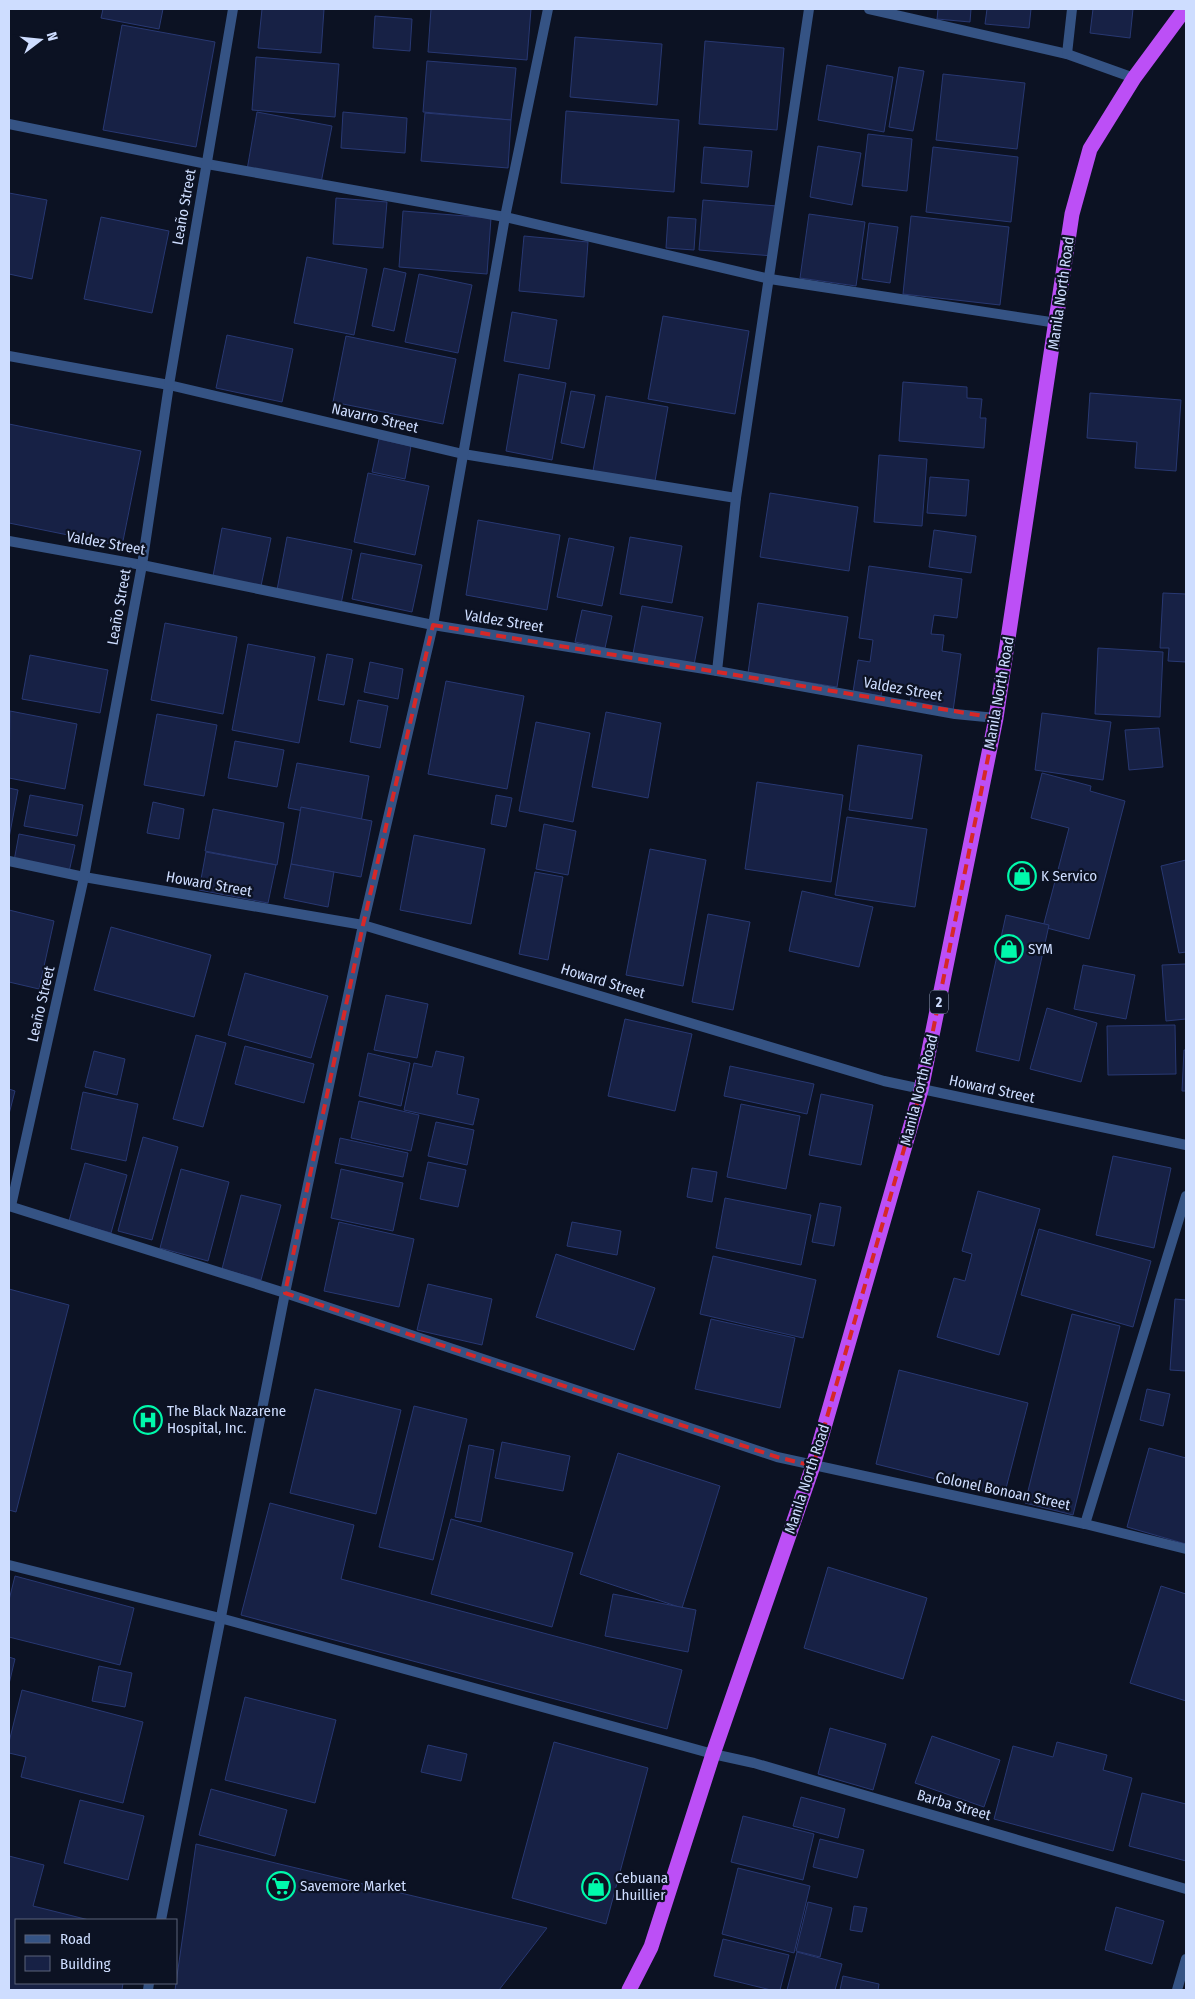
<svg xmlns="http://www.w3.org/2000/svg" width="1195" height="1999" viewBox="0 0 1195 1999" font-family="'Fira Sans Condensed',sans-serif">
<rect width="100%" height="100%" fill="#0c1223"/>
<!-- building -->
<g fill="#172145" stroke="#283872">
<path d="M103,9H163L159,29L101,18Z"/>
<path d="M262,9H324L321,53L258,48Z"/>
<path d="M431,9H531L527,60L428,52Z"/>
<path d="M938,9H971L970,22L937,19Z"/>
<path d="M987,9H1031L1029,28L985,24Z"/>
<path d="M1093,9H1133L1130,38L1090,33Z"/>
<path d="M375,16L412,19L410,51L373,48Z"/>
<path d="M122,25L215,42L196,147L103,130Z"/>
<path d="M575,37L662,44L657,105L570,97Z"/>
<path d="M705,41L784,48L777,130L699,124Z"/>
<path d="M256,57L339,64L335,117L252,110Z"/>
<path d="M427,61L516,68L511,120L423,112Z"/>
<path d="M827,65L893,77L884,132L818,120Z"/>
<path d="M899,67L924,71L913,131L889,127Z"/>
<path d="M943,74L1025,83L1017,149L936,140Z"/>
<path d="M566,111L679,120L674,192L561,183Z"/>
<path d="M257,112L332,126L321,183L247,170Z"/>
<path d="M343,112L407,118L405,153L341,148Z"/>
<path d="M425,113L511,120L508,168L421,161Z"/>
<path d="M868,134L912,139L907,191L862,186Z"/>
<path d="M818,146L861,153L852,205L810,197Z"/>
<path d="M704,147L752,151L748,187L701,183Z"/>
<path d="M933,147L1018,157L1011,222L926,212Z"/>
<path d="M9,193L47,200L32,279L9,274Z"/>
<path d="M336,198L387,202L383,248L333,244Z"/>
<path d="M703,200L777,206L773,256L699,250Z"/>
<path d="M403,211L491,218L487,274L399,267Z"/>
<path d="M809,214L865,222L856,286L800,278Z"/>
<path d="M911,216L1009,227L1000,305L903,294Z"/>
<path d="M101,217L169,231L152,313L84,299Z"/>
<path d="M668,217L696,219L694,250L666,248Z"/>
<path d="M869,223L898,227L890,283L862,279Z"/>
<path d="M524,236L588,242L584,297L519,291Z"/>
<path d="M307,257L367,269L354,335L294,323Z"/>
<path d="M384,268L406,273L394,331L372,326Z"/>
<path d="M419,274L472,285L458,353L405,342Z"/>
<path d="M512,312L557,320L549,369L504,361Z"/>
<path d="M663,316L749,331L735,414L648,399Z"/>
<path d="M227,335L293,349L282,402L216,388Z"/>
<path d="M346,336L456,359L443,424L333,402Z"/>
<path d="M519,374L566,383L552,460L506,451Z"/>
<path d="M903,382L967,387V398L982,399L980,418H986L984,448L899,441Z"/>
<path d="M571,391L595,395L584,448L561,443Z"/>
<path d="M1090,393L1181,400L1176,471L1135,468L1137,442L1087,438Z"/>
<path d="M606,396L668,407L655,481L593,471Z"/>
<path d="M9,424L141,451L122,546L9,523Z"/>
<path d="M379,439L411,446L405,479L372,472Z"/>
<path d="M879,455L927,459L922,526L874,522Z"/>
<path d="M368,473L429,486L415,555L354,542Z"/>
<path d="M930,477L969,480L966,516L927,513Z"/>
<path d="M770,493L858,507L849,571L760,557Z"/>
<path d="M478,520L560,535L547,610L466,595Z"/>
<path d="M222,528L271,538L261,586L213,576Z"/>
<path d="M934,530L976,536L971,573L929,567Z"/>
<path d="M287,537L352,550L341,604L277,590Z"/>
<path d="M630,537L682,546L672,603L620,594Z"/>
<path d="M569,538L614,547L602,606L557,597Z"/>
<path d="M361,553L422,565L412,612L352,599Z"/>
<path d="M869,566L962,579L957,618L934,615L931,634L944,635L942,651L961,654L953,711L910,704L912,688L883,684L881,696L853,692L858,660L870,662L873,640L859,638Z"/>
<path d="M1163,593L1186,594V662L1168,661L1169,648H1160Z"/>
<path d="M758,603L848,617L837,687L748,673Z"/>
<path d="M642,606L703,617L694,665L633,654Z"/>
<path d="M582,610L612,616L605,648L575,642Z"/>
<path d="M165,623L237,637L223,714L151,700Z"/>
<path d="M248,644L315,657L299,743L232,730Z"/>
<path d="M1098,648L1163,652L1160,717L1095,714Z"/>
<path d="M327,654L353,659L344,705L318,700Z"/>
<path d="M30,655L108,670L100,713L22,699Z"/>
<path d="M370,662L403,669L398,699L364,692Z"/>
<path d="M446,681L524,696L507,789L428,774Z"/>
<path d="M358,700L388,706L380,748L350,742Z"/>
<path d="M10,711L77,724L65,789L9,778Z"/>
<path d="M606,712L661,723L648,798L592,787Z"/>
<path d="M1042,713L1111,722L1103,780L1035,770Z"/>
<path d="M157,714L217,725L204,796L144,785Z"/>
<path d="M536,722L590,733L573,822L519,811Z"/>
<path d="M1159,728L1163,767L1129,770L1125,730Z"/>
<path d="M235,741L284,750L277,787L228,778Z"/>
<path d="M858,745L922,755L912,819L849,810Z"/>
<path d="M297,763L369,776L361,822L288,808Z"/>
<path d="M1042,773L1091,786L1090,791L1125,801L1089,939L1043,927L1069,828L1031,818Z"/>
<path d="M757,782L843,795L831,882L745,869Z"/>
<path d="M9,788L18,790L9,838Z"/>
<path d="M30,795L83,805L77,836L24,826Z"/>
<path d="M496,795L512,798L506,827L491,824Z"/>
<path d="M153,802L184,809L179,839L147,833Z"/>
<path d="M301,807L372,821L361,877L291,864Z"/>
<path d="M213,809L284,823L277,865L205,851Z"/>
<path d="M847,817L927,829L915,907L835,895Z"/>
<path d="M544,824L576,831L568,875L536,869Z"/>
<path d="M19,834L75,845L69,872L14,861Z"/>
<path d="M414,835L485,849L471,924L400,910Z"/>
<path d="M650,849L706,860L683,986L626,975Z"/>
<path d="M206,852L276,865L268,903L199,890Z"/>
<path d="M1186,860V952L1179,953L1161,866Z"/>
<path d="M291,864L334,872L328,907L284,898Z"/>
<path d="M535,872L563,877L548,960L519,954Z"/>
<path d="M802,891L873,907L859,967L789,951Z"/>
<path d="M9,910L54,921L39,989L9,982Z"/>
<path d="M708,914L750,922L733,1010L692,1002Z"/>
<path d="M1006,915L1049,925L1019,1061L976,1051Z"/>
<path d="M111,927L211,955L194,1017L94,990Z"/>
<path d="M1186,964V1019L1166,1021L1162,965Z"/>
<path d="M1083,965L1135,975L1126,1019L1074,1009Z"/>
<path d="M245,973L328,996L311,1058L228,1035Z"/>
<path d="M386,995L428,1004L417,1058L374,1050Z"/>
<path d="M1047,1008L1097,1023L1081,1082L1030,1069Z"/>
<path d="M625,1019L692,1034L675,1111L608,1096Z"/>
<path d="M1175,1025L1176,1074L1108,1075L1107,1026Z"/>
<path d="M196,1035L226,1043L203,1127L173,1119Z"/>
<path d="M245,1046L314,1064L304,1103L235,1084Z"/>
<path d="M1184,1050H1186V1091H1182Z"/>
<path d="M94,1051L125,1059L117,1095L85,1087Z"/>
<path d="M436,1051L464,1057L457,1094L479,1099L473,1125L404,1110L414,1063L432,1067Z"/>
<path d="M368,1053L410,1063L401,1106L359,1096Z"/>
<path d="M730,1066L814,1084L807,1114L724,1096Z"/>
<path d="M9,1089L15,1091L9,1114Z"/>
<path d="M83,1092L138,1104L126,1161L71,1149Z"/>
<path d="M821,1094L873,1105L861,1165L809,1155Z"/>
<path d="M359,1101L419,1115L411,1151L351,1138Z"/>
<path d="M741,1104L800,1116L786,1189L727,1177Z"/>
<path d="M436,1122L474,1130L467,1165L428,1156Z"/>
<path d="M143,1137L178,1147L152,1240L118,1231Z"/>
<path d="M340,1138L408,1153L403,1177L335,1163Z"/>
<path d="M1113,1156L1171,1168L1154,1248L1096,1235Z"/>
<path d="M428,1162L466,1170L458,1207L420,1199Z"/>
<path d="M85,1163L127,1175L111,1233L69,1221Z"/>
<path d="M692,1168L717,1172L712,1202L687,1197Z"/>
<path d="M181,1169L229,1182L208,1261L160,1248Z"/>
<path d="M341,1169L403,1183L393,1231L331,1218Z"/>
<path d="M978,1191L1040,1209L999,1355L937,1337L954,1278L965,1281L972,1254L962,1251Z"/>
<path d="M241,1195L281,1205L261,1280L222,1269Z"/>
<path d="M725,1198L811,1215L801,1265L716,1248Z"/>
<path d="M820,1203L841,1207L834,1246L812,1242Z"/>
<path d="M339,1222L414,1239L399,1307L324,1291Z"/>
<path d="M572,1222L621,1231L617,1255L567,1246Z"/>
<path d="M1039,1229L1151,1261L1133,1327L1021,1295Z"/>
<path d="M556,1254L655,1288L634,1350L536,1317Z"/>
<path d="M713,1256L816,1280L803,1338L700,1314Z"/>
<path d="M428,1284L492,1299L482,1345L417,1330Z"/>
<path d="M9,1289L69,1305L16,1512L9,1510Z"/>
<path d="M1175,1299L1186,1300V1371L1170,1370Z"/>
<path d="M1072,1314L1120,1326L1073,1515L1025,1503Z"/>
<path d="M711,1319L795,1338L780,1408L695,1389Z"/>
<path d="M899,1370L1028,1403L1004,1496L876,1464Z"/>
<path d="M315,1389L401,1410L376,1514L290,1493Z"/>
<path d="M1147,1389L1170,1394L1163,1426L1140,1420Z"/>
<path d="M414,1406L467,1419L433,1560L379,1547Z"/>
<path d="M502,1442L570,1456L563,1491L495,1478Z"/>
<path d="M469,1445L494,1450L481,1522L455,1517Z"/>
<path d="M1149,1448L1186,1458V1544L1127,1527Z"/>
<path d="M618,1453L720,1486L682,1608L580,1574Z"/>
<path d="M270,1503L354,1525L341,1579L682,1670L667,1729L241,1615Z"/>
<path d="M451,1519L573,1553L552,1627L431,1594Z"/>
<path d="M828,1567L927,1598L903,1679L804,1648Z"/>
<path d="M15,1576L134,1608L120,1665L9,1637V1600Z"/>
<path d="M1161,1586L1186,1594V1701L1130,1683Z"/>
<path d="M613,1594L696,1610L688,1652L605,1636Z"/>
<path d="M9,1657L15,1659L9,1684Z"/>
<path d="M99,1666L132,1673L125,1707L92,1701Z"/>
<path d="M22,1690L143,1722L123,1803L21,1777L26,1757L9,1753V1742Z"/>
<path d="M245,1697L336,1720L315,1803L225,1780Z"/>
<path d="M830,1728L886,1744L873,1790L818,1774Z"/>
<path d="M932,1736L1000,1760L984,1807L915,1783Z"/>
<path d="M554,1742L648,1768L606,1924L512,1898Z"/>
<path d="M1057,1742L1107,1755L1103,1770L1132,1778L1113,1851L994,1819L1013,1746L1053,1757Z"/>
<path d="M428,1745L467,1754L461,1781L421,1772Z"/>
<path d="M211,1789L287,1810L275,1856L199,1835Z"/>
<path d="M1142,1793L1186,1804V1861L1129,1846Z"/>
<path d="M801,1797L845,1809L838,1838L793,1826Z"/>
<path d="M80,1800L144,1816L128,1880L64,1863Z"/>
<path d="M743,1816L814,1834L803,1880L731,1862Z"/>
<path d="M820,1839L864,1850L857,1878L813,1867Z"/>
<path d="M196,1844L547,1928L499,1990H175Z"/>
<path d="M9,1856L44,1865L33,1906L89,1920H16V1983H123L122,1990H9Z"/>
<path d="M738,1868L810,1886L794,1953L722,1934Z"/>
<path d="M808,1902L832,1908L820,1957L796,1951Z"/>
<path d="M854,1906L867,1908L862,1932L850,1930Z"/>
<path d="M1116,1907L1164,1921L1152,1964L1105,1950Z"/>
<path d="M723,1939L789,1955L780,1990H771L714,1976Z"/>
<path d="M797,1952L842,1964L835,1990H787Z"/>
<path d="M843,1976L879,1984L878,1990H840Z"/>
</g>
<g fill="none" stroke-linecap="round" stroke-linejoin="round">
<!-- minor -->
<g stroke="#355384" stroke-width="10">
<path d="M869,9L1067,54L1134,78"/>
<path d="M1067,54L1072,9"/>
<path d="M9,124L207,164L505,217L770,279L1057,323"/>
<path d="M9,356L169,385L463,454L736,498"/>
<path d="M9,541L142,565L433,625L717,671L955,714L996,718"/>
<path d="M717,671L736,498L809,9"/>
<path d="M9,861L84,877L363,925L884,1081L1186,1145"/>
<path d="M9,1206L285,1293L777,1457L1085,1524L1186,1549"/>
<path d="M11,1206L84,877L142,565L169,385L233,9"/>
<path d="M1085,1524L1186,1196"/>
<path d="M9,1565L220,1618L713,1754L754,1763L1186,1889"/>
<path d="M161,1920L285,1293L363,925L433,625L505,217L548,9"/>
<path d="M148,1990L149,1983"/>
<path d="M1177,1990L1186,1959"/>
</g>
<!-- trunk -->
<path stroke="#bc4ff6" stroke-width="15" d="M629,1990L651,1947L713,1754L813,1466L921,1090L996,718L1072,214L1090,149L1134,78L1185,9"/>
</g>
<!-- marked area -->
<path fill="none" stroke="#d62828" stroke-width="4" stroke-dasharray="10 6" stroke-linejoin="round" d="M433,625L996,718L921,1090L813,1466L777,1457L285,1293L363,925Z"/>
<!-- icons -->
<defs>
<symbol id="shop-ring" viewBox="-11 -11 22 22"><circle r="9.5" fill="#0c1223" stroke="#00f9ab" stroke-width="1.5"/><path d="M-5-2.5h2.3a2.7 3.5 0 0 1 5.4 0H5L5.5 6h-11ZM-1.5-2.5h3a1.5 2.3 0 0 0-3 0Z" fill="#00f9ab"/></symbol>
<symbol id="hospital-ring" viewBox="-11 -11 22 22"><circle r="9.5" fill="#0c1223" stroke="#00f9ab" stroke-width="1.5"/><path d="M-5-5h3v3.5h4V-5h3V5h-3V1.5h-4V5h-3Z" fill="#00f9ab"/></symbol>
<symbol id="supermarket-ring" viewBox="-11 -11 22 22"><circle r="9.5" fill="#0c1223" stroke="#00f9ab" stroke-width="1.5"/><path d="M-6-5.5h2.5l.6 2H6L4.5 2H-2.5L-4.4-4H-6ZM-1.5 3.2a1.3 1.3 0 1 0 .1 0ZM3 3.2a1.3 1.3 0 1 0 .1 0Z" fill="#00f9ab"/></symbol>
</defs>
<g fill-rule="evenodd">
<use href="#shop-ring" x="1006" y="860" width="32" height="32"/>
<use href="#shop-ring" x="993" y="933" width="32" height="32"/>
<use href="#hospital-ring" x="132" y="1404" width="32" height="32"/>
<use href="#supermarket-ring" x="265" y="1870" width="32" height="32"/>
<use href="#shop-ring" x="580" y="1871" width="32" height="32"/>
</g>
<g text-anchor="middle" stroke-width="4.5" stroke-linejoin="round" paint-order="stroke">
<!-- shield labels -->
<rect fill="#0c1223" stroke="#94a0bd" stroke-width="1" x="930" y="990.5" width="18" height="23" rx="4"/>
<g font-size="14" font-weight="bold" fill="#ceddff">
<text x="939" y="1007">2</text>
</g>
<!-- street labels -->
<g font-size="15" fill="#ceddff" stroke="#0c1223">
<text transform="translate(184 207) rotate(-80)" y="5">Leaño Street</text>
<text transform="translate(1061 293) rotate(-82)" y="5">Manila North Road</text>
<text transform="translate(375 418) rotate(13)" y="5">Navarro Street</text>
<text transform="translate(106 543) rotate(10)" y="5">Valdez Street</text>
<text transform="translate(119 607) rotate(-80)" y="5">Leaño Street</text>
<text transform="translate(504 621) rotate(9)" y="5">Valdez Street</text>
<text transform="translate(903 689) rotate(10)" y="5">Valdez Street</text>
<text transform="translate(999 693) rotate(-80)" y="5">Manila North Road</text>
<text transform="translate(209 884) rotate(10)" y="5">Howard Street</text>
<text transform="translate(603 981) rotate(17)" y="5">Howard Street</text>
<text transform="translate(41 1004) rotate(-77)" y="5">Leaño Street</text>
<text transform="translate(992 1089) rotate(12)" y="5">Howard Street</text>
<text transform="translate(919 1090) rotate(-76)" y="5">Manila North Road</text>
<text transform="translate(807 1479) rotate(-72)" y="5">Manila North Road</text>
<text transform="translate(1003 1491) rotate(12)" y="5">Colonel Bonoan Street</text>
<text transform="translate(954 1805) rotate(16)" y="5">Barba Street</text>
</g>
<!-- poi labels -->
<g font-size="15" fill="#ceddff" stroke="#0c1223" text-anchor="start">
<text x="1041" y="881">K Servico</text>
<text x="1028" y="954">SYM</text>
<text x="167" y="1416">The Black Nazarene<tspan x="167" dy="17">Hospital, Inc.</tspan></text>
<text x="615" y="1883">Cebuana<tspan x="615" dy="17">Lhuillier</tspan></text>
<text x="300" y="1891">Savemore Market</text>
</g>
</g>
<!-- border -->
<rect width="1195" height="1999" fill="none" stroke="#ceddff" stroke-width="20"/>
<!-- legend -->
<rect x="15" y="1919" width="162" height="65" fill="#0c1223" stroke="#5a637b"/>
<rect x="25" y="1935" width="25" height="8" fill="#355384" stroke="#5a637b"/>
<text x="60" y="1944" font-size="15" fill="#ceddff">Road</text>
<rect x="25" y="1956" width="25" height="15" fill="#172145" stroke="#5a637b"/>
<text x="60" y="1969" font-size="15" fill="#ceddff">Building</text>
<!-- north arrow -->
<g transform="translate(40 40) rotate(74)" stroke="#0c1223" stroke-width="4" paint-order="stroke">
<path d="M0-4L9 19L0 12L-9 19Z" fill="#ceddff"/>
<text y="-8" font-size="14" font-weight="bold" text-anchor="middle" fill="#ceddff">N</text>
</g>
</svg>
